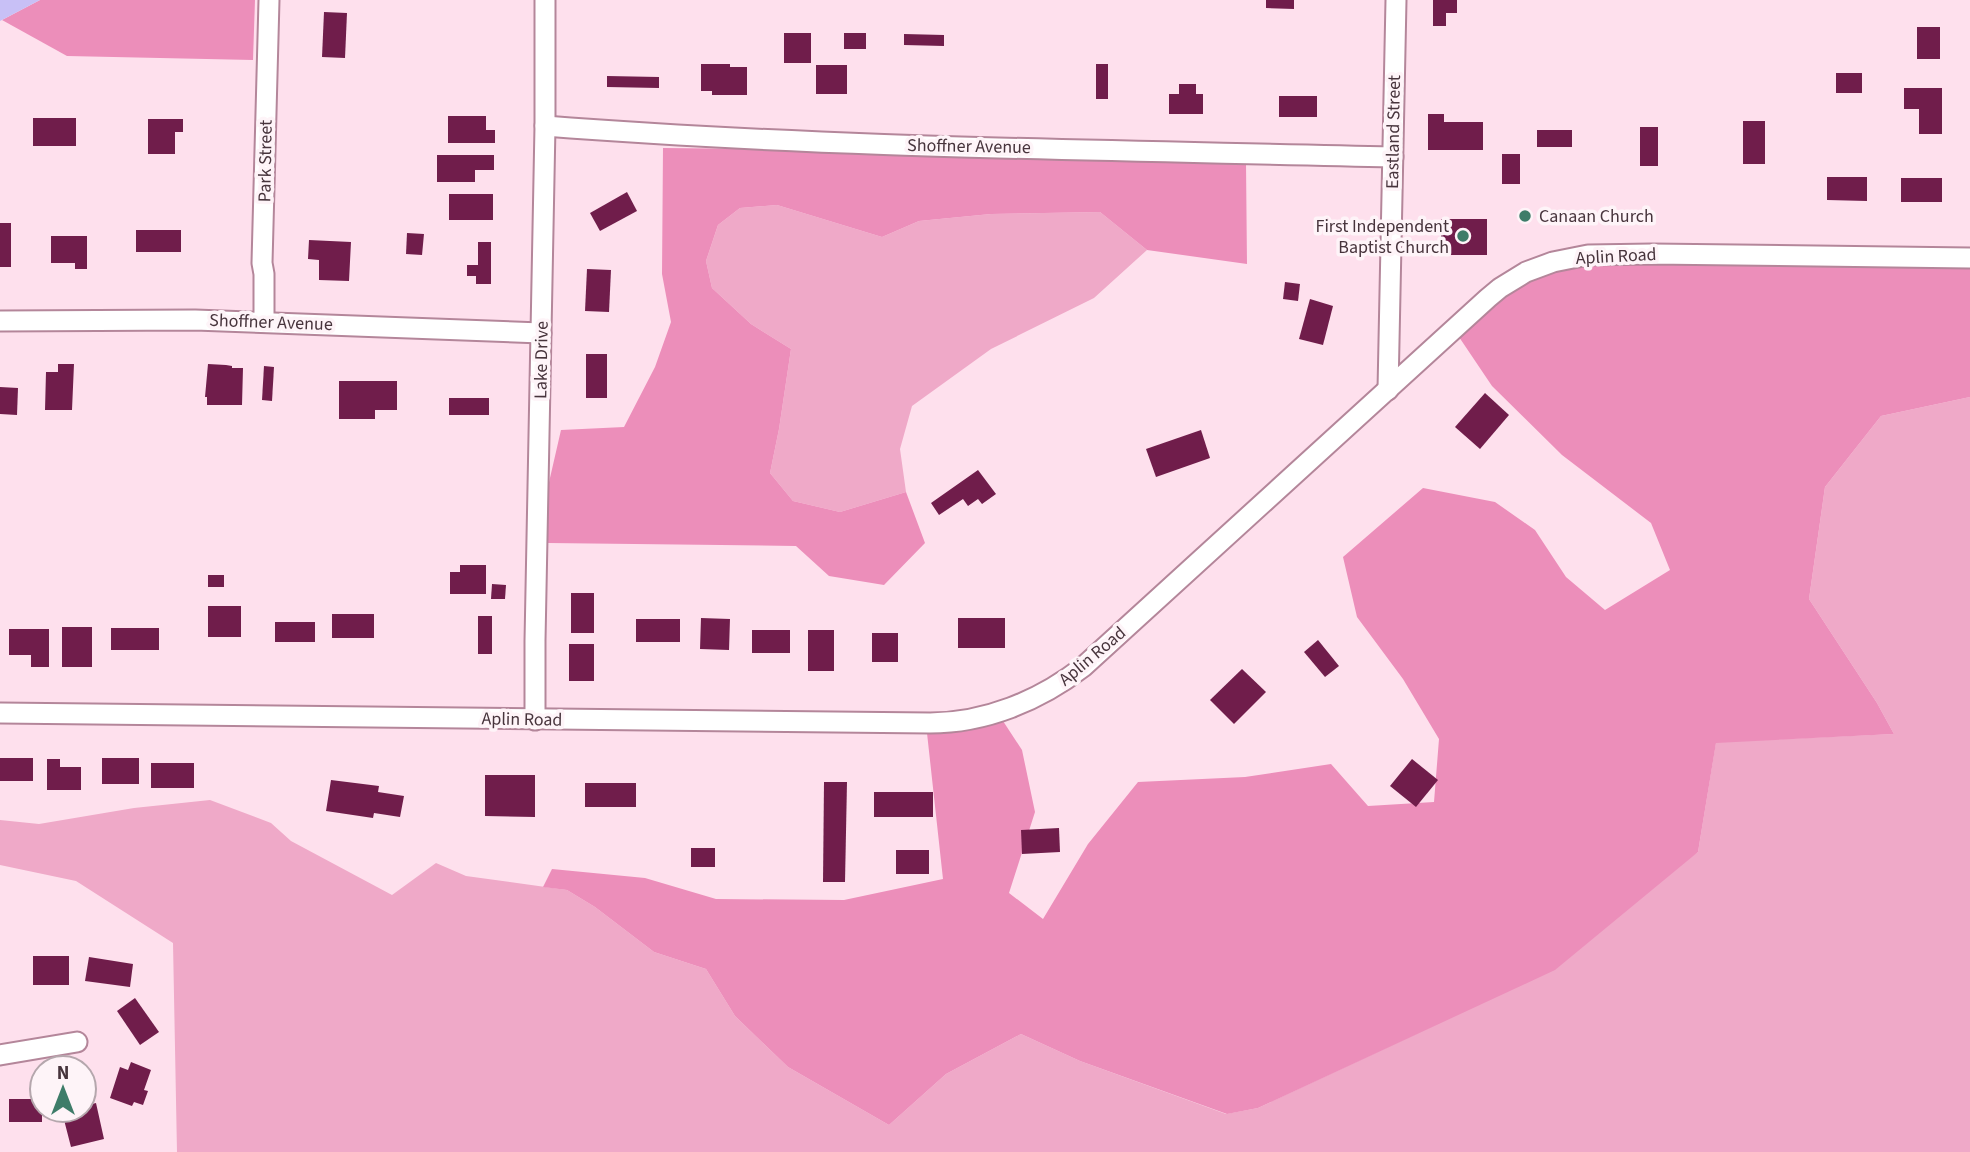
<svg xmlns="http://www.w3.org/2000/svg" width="1970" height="1152" viewBox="0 0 1970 1152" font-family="'Source Sans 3',sans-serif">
<rect width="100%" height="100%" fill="#fee0ed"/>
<!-- green -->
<g fill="#efa9c8">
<path d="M777,205L882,237L919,221L991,214L1100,212L1147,250L1094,298L991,349L912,406L900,449L906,492L840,512L793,501L770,473L779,429L791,349L751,324L712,288L706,261L718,225L740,208Z"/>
<path d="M1970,397V1152H177L173,943L76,881L0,865V820L39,824L134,808L210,800L271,823L291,841L392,895L436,863L466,876L567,890L595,907L654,952L706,969L735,1016L788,1067L889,1125L946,1074L1021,1034L1080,1061L1226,1114L1258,1108L1435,1025L1698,852L1716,742L1894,734L1877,703L1809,599L1825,487L1881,416Z"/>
</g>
<!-- forest -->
<g fill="#ec8eba">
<path d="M40,0H255L253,60L67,56L2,20Z"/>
<path d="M663,148L766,149L1246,163L1247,264L1147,250L1100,212L991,214L919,221L882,237L777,205L740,208L718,225L706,261L712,288L751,324L791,349L779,429L770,473L793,501L840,512L906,492L925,543L884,585L829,576L796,546L548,543L547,491L561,430L624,427L655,367L671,322L662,274Z"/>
<path d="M1652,264L1970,268V397L1881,416L1825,487L1809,599L1877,703L1894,734L1716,743L1698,852L1555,970L1258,1108L1227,1114L1080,1061L1021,1034L946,1074L889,1125L788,1067L735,1016L706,969L654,952L595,907L567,890L543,887L552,869L645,878L716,899L844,900L943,879L927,733L973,729L1003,721L1022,750L1035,812L1009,893L1043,919L1088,844L1138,782L1245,777L1331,764L1368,806L1434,802L1439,739L1403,679L1357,617L1343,557L1423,488L1495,502L1535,530L1566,577L1605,610L1670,570L1651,523L1562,455L1492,386L1459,337C1498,301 1532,271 1586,265C1608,263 1630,264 1652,264Z"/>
</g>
<!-- water -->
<path fill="#c8c0f6" d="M0,0H40L0,21Z"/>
<!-- building -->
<g fill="#701d4b">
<path d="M1266,0H1294V9L1266,8Z"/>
<path d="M1433,0H1457V13H1446V26H1433Z"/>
<path d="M324,12L347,13L345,58L322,57Z"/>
<rect x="1917" y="27" width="23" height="32"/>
<rect x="784" y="33" width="27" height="30"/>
<rect x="844" y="33" width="22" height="16"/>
<path d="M904,34L944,35V46L904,45Z"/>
<path d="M701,64H730V67H747V95H712V91H701Z"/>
<rect x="1096" y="64" width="12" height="35"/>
<rect x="816" y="65" width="31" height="29"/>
<rect x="1836" y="73" width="26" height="20"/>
<path d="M607,76L659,77V88L607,87Z"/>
<path d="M1179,84H1196V94H1203V114H1169V94H1179Z"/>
<path d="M1904,88H1942V134H1919V109H1904Z"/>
<rect x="1279" y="96" width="38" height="21"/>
<path d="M1428,114H1444V122H1483V150H1428Z"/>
<path d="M448,116H486V130H495V143H448Z"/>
<rect x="33" y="118" width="43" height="28"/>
<path d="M148,119H183V132H175V154H148Z"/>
<rect x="1743" y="121" width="22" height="43"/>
<rect x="1640" y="127" width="18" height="39"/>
<rect x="1537" y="130" width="35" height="17"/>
<rect x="1502" y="154" width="18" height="30"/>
<path d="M437,155H494V170H475V182H437Z"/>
<path d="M1827,177H1867V201L1827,200Z"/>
<rect x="1901" y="178" width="41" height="24"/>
<path d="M627,192L637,211L600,231L590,213Z"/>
<rect x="449" y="194" width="44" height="26"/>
<rect x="1441" y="219" width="46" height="36"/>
<rect x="0" y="223" width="11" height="44"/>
<rect x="136" y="230" width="45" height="22"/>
<path d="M407,233L424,234L422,255L406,254Z"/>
<path d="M51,236H87V269H75V263H51Z"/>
<path d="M309,240L351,242L349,281L319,280V260L308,259Z"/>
<path d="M478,242H491V284H476V276H467V265H478Z"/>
<path d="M587,269L611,270L609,312L585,311Z"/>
<path d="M1285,282L1300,284L1298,301L1283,299Z"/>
<path d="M1310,299L1333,306L1323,345L1299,339Z"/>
<rect x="586" y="354" width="21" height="44"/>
<path d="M58,364H74L72,410H45L46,372H58Z"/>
<path d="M208,364L226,365L232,366V368H243L242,405H207V397H205Z"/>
<path d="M264,366L274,367L272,401L262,400Z"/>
<path d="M339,381H397V410H375V419H339Z"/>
<path d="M0,387L18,388L17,415L0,414Z"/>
<path d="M1485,393L1509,415L1480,449L1455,427Z"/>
<rect x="449" y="398" width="40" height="17"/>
<path d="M1201,430L1210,458L1156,477L1146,449Z"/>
<path d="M978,470L996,494L982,504L978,499L968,506L963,499L939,515L931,503Z"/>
<path d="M460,565H486V594H450V572H460Z"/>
<rect x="208" y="575" width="16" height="12"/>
<path d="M492,584L506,585L505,599H491Z"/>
<rect x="571" y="593" width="23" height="40"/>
<rect x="208" y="606" width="33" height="31"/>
<rect x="332" y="614" width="42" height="24"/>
<rect x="478" y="616" width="14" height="38"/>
<path d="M701,618L730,619L729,650L700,649Z"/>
<rect x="958" y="618" width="47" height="30"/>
<rect x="636" y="619" width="44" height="23"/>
<rect x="275" y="622" width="40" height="20"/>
<rect x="62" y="627" width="30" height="40"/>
<rect x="111" y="628" width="48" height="22"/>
<path d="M9,629H49V667H31V655H9Z"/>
<rect x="752" y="630" width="38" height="23"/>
<rect x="808" y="630" width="26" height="41"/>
<rect x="872" y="633" width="26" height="29"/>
<path d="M1318,640L1339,666L1325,677L1304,652Z"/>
<rect x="569" y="644" width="25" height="37"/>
<path d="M1242,669L1266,692L1234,724L1210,700Z"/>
<rect x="0" y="758" width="33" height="23"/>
<rect x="102" y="758" width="37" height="26"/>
<path d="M47,759H60V767H81V790H47Z"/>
<path d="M1412,759L1438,780L1416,807L1390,786Z"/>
<rect x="151" y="763" width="43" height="25"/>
<path d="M485,775H535V817L485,816Z"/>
<path d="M331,780L379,786L378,792L404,796L400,817L374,813L373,818L326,811Z"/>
<path d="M824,782H847L845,882H823Z"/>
<rect x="585" y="783" width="51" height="24"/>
<rect x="874" y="792" width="59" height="25"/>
<path d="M1059,828L1060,852L1022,854L1021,830Z"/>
<rect x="691" y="848" width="24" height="19"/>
<rect x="896" y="850" width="33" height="24"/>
<rect x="33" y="956" width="36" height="29"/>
<path d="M89,957L133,964L130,987L85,981Z"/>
<path d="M135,998L159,1032L140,1045L117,1011Z"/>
<path d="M131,1062L151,1070L144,1090L148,1091L143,1105L134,1102L132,1106L110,1098L120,1067L128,1070Z"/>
<path d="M31,1090H42V1122H9V1099H31Z"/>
<path d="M96,1103L104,1139L71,1147L62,1112L84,1110V1106Z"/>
</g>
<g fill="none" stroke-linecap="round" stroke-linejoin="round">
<defs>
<g id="minor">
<path d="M545,126C827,148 1110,150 1393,157"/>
<path d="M0,321L195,320L541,333"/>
<path d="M264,322V274L262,263L269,0"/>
<path d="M1388,390L1396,0"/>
<path d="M0,713L930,723C985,723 1039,701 1083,667L1488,298L1500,288L1526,272L1553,262L1588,255L1652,254L1970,258"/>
<path d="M535,720V641L545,126V0"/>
<path d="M0,1055L77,1042"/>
</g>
</defs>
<!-- minor casing -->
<use href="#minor" stroke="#b4869a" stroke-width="23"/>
<!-- minor -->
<use href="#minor" stroke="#fff" stroke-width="19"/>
</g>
<!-- markers -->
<g fill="#3e7c69" stroke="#fef4f8" stroke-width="2.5">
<circle cx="1525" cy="216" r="7"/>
<circle cx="1463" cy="236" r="7"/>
</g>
<g text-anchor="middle" stroke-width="7" stroke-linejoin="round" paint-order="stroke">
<!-- street labels -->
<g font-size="18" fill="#47343c" stroke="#fef4f8">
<text transform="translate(1393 132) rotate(-89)" y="6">Eastland Street</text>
<text transform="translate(969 146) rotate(1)" y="6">Shoffner Avenue</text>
<text transform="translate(265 161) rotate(-89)" y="6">Park Street</text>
<text transform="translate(1616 256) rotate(-3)" y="6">Aplin Road</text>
<text transform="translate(271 322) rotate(2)" y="6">Shoffner Avenue</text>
<text transform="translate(541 360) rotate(-89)" y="6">Lake Drive</text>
<text transform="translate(1092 656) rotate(-40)" y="6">Aplin Road</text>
<text transform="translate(522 719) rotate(1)" y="6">Aplin Road</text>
</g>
<!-- poi labels -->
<g font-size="18" fill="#47343c" stroke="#fef4f8" text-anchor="start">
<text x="1539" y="222">Canaan Church</text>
<text x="1449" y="232" text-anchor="end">First Independent<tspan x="1449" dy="21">Baptist Church</tspan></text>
</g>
</g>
<!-- north arrow -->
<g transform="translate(63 1089)"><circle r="33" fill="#fef4f8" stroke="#b5a7ad" stroke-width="2"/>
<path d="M0-5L12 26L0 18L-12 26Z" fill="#3e7c69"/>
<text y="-10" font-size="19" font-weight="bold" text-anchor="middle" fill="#47343c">N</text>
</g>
</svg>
